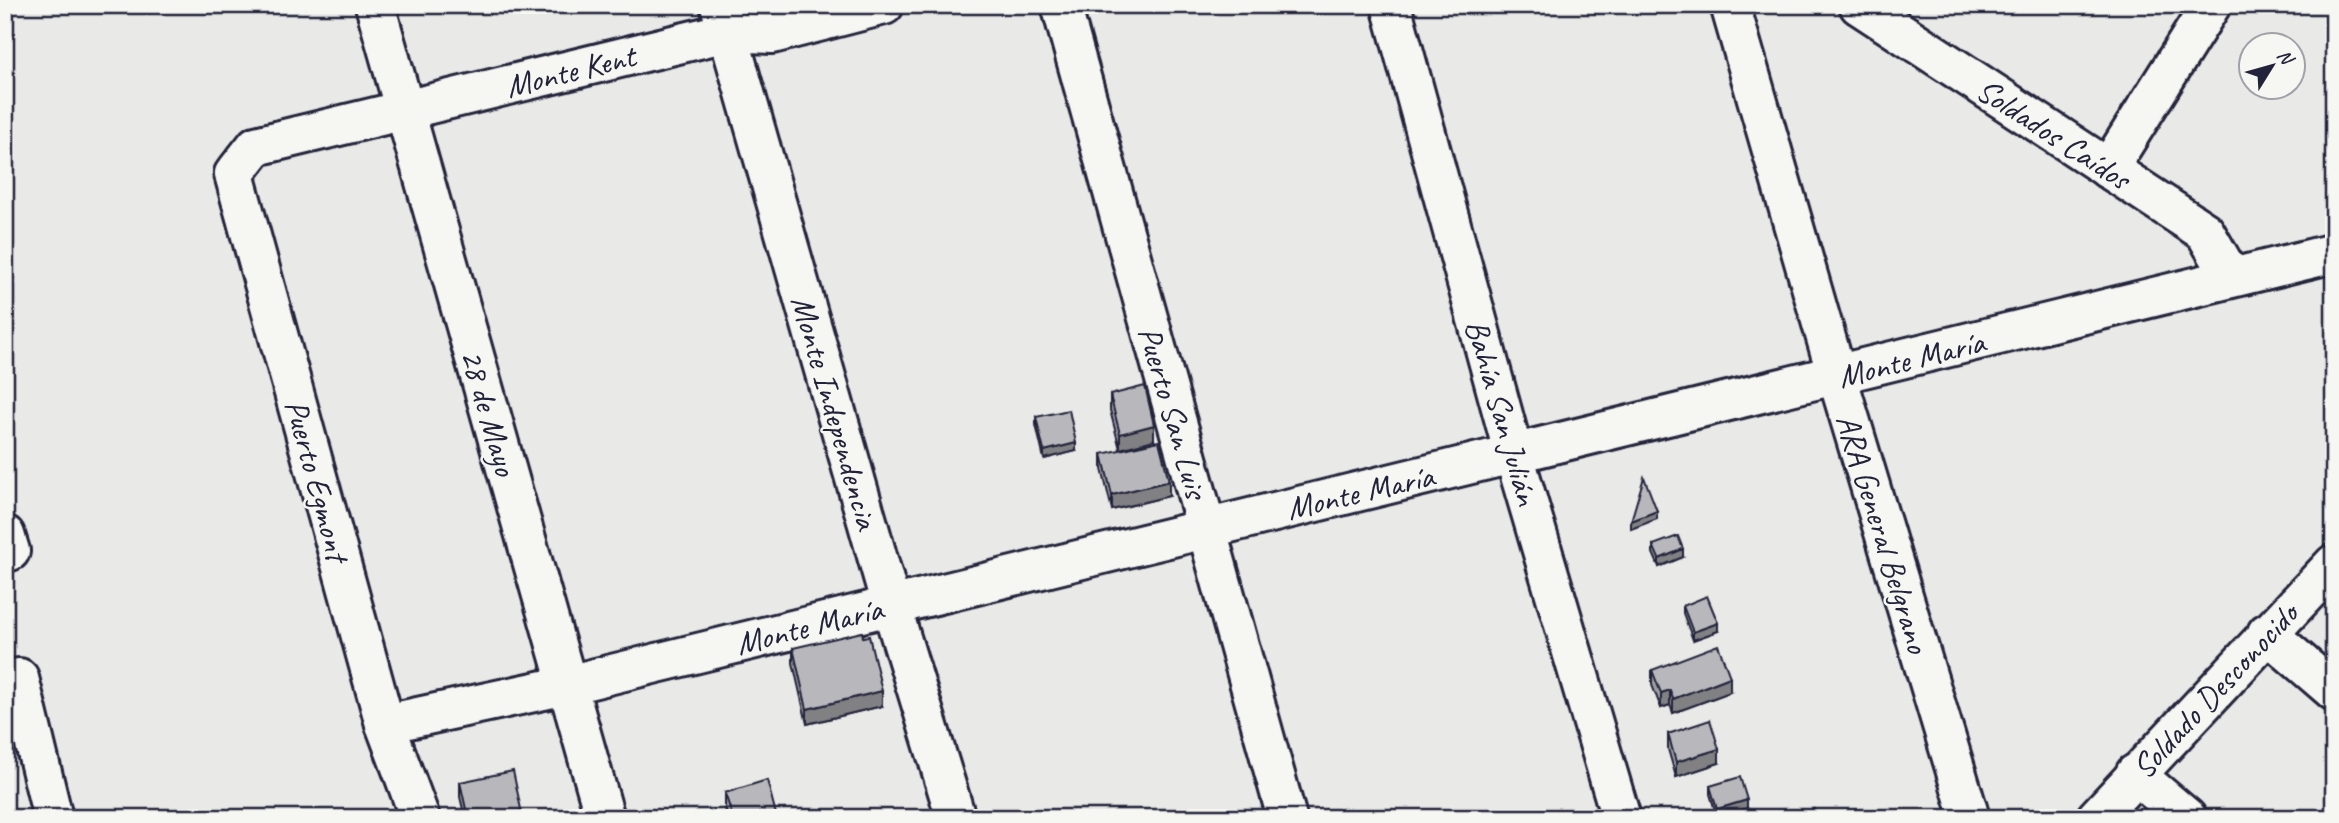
<svg xmlns="http://www.w3.org/2000/svg" width="2339" height="823" viewBox="0 0 2339 823" font-family="Caveat,sans-serif">
<rect width="100%" height="100%" fill="#e9e9e7"/>
<filter id="ink" filterUnits="userSpaceOnUse"><feTurbulence type="fractalNoise" baseFrequency=".0143" numOctaves="2"/><feDisplacementMap in="SourceGraphic" scale="14" xChannelSelector="R" yChannelSelector="G"/><feConvolveMatrix kernelMatrix="1 2 1 2 8 2 1 2 1" color-interpolation-filters="sRGB"/></filter>
<g filter="url(#ink)">
<g fill="none" stroke-linecap="round" stroke-linejoin="round">
<defs>
<g id="minor">
<path d="M375,5L605,818"/>
<path d="M720,5L891,605L956,818"/>
<path d="M1061,5L1287,818"/>
<path d="M1391,5L1514,455L1621,818"/>
<path d="M1730,5L1837,376L1970,818"/>
<path d="M1859,5L2205,232L2231,277"/>
<path d="M2108,169L2211,5"/>
<path d="M5,535L10,551"/>
<path d="M2267,633L2334,691"/>
<path d="M5,680L19,678L53,818"/>
<path d="M385,724L567,685L2334,253"/>
<path d="M2135,774L2187,818"/>
<path d="M420,818L385,724L234,174L256,146L727,32L772,34L884,5"/>
</g>
<path id="tertiary" d="M2096,818L2334,564"/>
</defs>
<!-- minor casing -->
<use href="#minor" stroke="#22223b" stroke-width="44"/>
<!-- tertiary casing -->
<use href="#tertiary" stroke="#22223b" stroke-width="44"/>
<!-- minor -->
<use href="#minor" stroke="#f6f6f2" stroke-width="38"/>
<!-- tertiary -->
<use href="#tertiary" stroke="#f6f6f2" stroke-width="38"/>
</g>
<!-- wall -->
<g fill="#9e9ea2" stroke="#22223b" stroke-width="2">
<path d="M1110,395L1154,440L1120,449L1110,410Z"/>
<path d="M1036,417L1076,451L1044,459L1036,425Z"/>
<path d="M1102,454L1169,496L1112,510L1102,469Z"/>
<path d="M1653,545L1683,557L1659,567L1653,553Z"/>
<path d="M1683,606L1718,631L1693,640L1683,613Z"/>
<path d="M793,648L882,706L807,724L793,663Z"/>
<path d="M1652,670L1730,692L1673,713L1670,705L1661,708L1652,685Z"/>
<path d="M1668,734L1719,763L1676,777L1668,749Z"/>
<path d="M460,782L522,818H465L460,797Z"/>
<path d="M1710,786L1747,808L1717,817L1710,794Z"/>
<path d="M725,793L777,818H728L725,808Z"/>
</g>
<!-- shaded-wall -->
<g fill="#818184" stroke="#22223b" stroke-width="2">
<path d="M1154,425V440L1120,449V434Z"/>
<path d="M1076,443V451L1044,459V451Z"/>
<path d="M1169,481V496L1112,510V495Z"/>
<path d="M1657,511V519L1631,529V521Z"/>
<path d="M1683,549V557L1659,567V559Z"/>
<path d="M1718,623V631L1693,640V632Z"/>
<path d="M1730,677V692L1673,713V699Z"/>
<path d="M1670,690V705L1661,708V693Z"/>
<path d="M882,691V706L807,724V709Z"/>
<path d="M1719,749V763L1676,777V762Z"/>
<path d="M1747,800V808L1717,817V809Z"/>
<path d="M522,814V818H505Z"/>
</g>
<!-- building -->
<g fill="#b8b8bc" stroke="#22223b" stroke-width="2">
<path d="M1145,386L1154,425L1120,434L1110,395Z"/>
<path d="M1069,410L1076,443L1044,451L1036,417Z"/>
<path d="M1159,441L1169,481L1112,495L1102,454Z"/>
<path d="M1644,477L1657,511L1631,521Z"/>
<path d="M1678,536L1683,549L1659,559L1653,545Z"/>
<path d="M1707,596L1718,623L1693,632L1683,606Z"/>
<path d="M862,632L863,637L869,636L882,691L807,709L793,648Z"/>
<path d="M1718,645L1730,677L1673,699L1670,690L1661,693L1652,670Z"/>
<path d="M1710,720L1719,749L1676,762L1668,734Z"/>
<path d="M513,771L522,814L505,818H468L460,782Z"/>
<path d="M1740,777L1747,800L1717,809L1710,786Z"/>
<path d="M767,780L777,818H733L725,793Z"/>
<path d="M1814,809L1817,818H1790Z"/>
</g>
</g>
<g text-anchor="middle" stroke-width="5" stroke-linejoin="round" paint-order="stroke">
<!-- street labels -->
<g font-size="33" fill="#22223b" stroke="#f6f6f2">
<text transform="translate(570 70) rotate(-14)" y="12">Monte Kent</text>
<text transform="translate(2054 133) rotate(33)" y="12">Soldados Caídos</text>
<text transform="translate(1911 358) rotate(-14)" y="12">Monte María</text>
<text transform="translate(490 412) rotate(74)" y="12">28 de Mayo</text>
<text transform="translate(836 412) rotate(74)" y="12">Monte Independencia</text>
<text transform="translate(1174 412) rotate(74)" y="12">Puerto San Luis</text>
<text transform="translate(1503 412) rotate(74)" y="12">Bahía San Julián</text>
<text transform="translate(318 480) rotate(75)" y="12">Puerto Egmont</text>
<text transform="translate(1360 491) rotate(-13)" y="12">Monte María</text>
<text transform="translate(1884 533) rotate(73)" y="12">ARA General Belgrano</text>
<text transform="translate(809 625) rotate(-14)" y="12">Monte María</text>
<text transform="translate(2214 690) rotate(-47)" y="12">Soldado Desconocido</text>
</g>
</g>
<!-- margin -->
<rect width="2339" height="823" fill="none" stroke="#f6f6f2" stroke-width="28"/>
<rect x="14" y="14" width="2311" height="795" fill="none" stroke="#22223b" stroke-width="2.5" filter="url(#ink)"/>
<!-- north arrow -->
<g transform="translate(2272 66) rotate(53)"><circle r="33" fill="#f6f6f2" stroke="#a1a1a9" stroke-width="2"/>
<path d="M0-5L12 26L0 18L-12 26Z" fill="#22223b"/>
<text y="-10" font-size="19" font-weight="bold" text-anchor="middle" fill="#22223b">N</text>
</g>
</svg>
